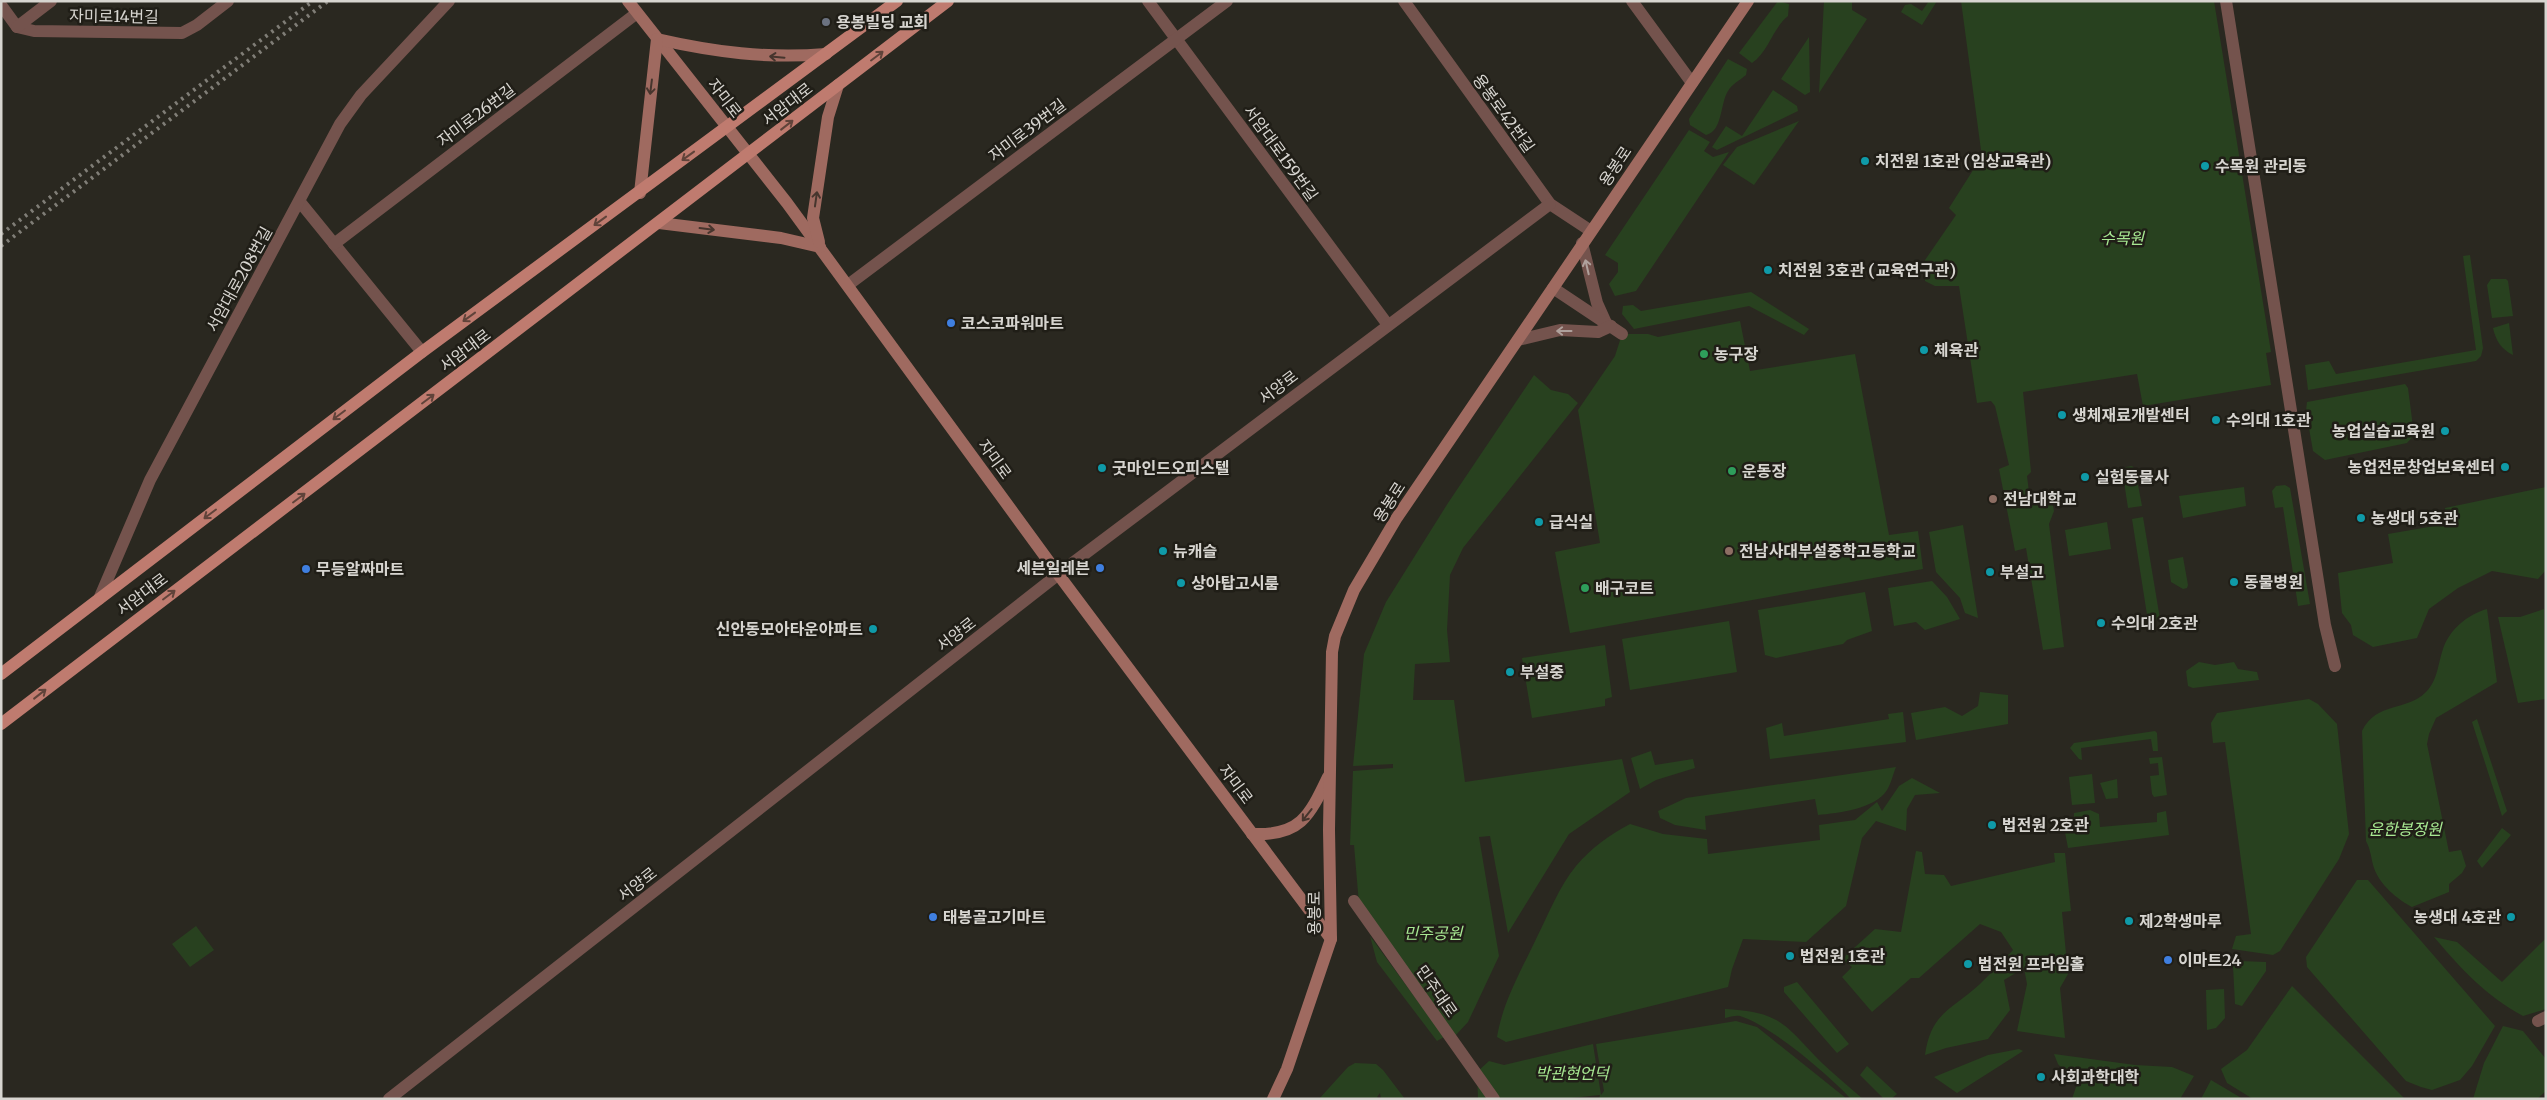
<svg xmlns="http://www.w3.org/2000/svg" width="2547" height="1100" viewBox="0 0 2547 1100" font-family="Merriweather,'Noto Sans KR',serif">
<rect width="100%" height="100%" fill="#2a2820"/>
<!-- green -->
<g fill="#28411f">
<path d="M1778,1L1789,4L1788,16C1772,29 1769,51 1752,63L1739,53Z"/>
<path d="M1824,1H1852V10L1867,19L1819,93Z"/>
<path d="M1929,1H1937L1922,25L1901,12L1905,5L1911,4L1922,11Z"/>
<path d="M1961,1H2214L2271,352L2266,353L2271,385L2143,406L2137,374L2023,392L2031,472L2027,476L2030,500L2051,496L2054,511L2049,524L2064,647L2043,650L2026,548L2015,551L1999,469L2009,465L1995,406L1991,401L1977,403L1959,286H1935L1925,281L1923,263L1956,215L1949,208L1975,167L1983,165Z"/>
<path d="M1809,37L1810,92L1805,95L1781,79Z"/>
<path d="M1728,59L1747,69L1746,75C1740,80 1732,84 1728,91C1720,103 1723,131 1706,135L1690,125L1689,119Z"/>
<path d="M1773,90L1797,106L1798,111L1717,150L1712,147L1726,126L1742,136Z"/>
<path d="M1799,121L1754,185L1723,165L1737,147Z"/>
<path d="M1689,130L1710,142L1704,151L1713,157L1729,152L1636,291L1615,296L1609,284L1618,272V263L1605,255Z"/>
<path d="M2470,255L2483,348L2481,356L2476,361L2308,390L2305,365L2329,361L2336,374L2476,350L2463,256Z"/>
<path d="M2491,279H2506L2508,281L2513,316L2492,318L2487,285Z"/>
<path d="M1751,292L1809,329L1804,335L1749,306L1634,329L1622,314L1623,306L1633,305L1641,311Z"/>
<path d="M1740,321L1750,371L1855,354L1889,535L1918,531L1923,569L1570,633L1555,552L1600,543L1578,410L1615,356L1622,334H1648L1658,337Z"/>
<path d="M2509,323L2513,355C2501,349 2496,341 2493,328Z"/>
<path d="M1534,375L1551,390L1568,394L1578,403L1463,548L1450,575L1447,630L1450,662L1415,664L1413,700H1454L1465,782L1622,759L1630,792L1569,834L1508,933L1490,836L1479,837L1499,956L1468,1022L1455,1036L1359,904L1354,845H1350L1353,771L1393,768V764L1353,766L1364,654L1386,602L1448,503Z"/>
<path d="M2405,384L2408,388L2414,435L2407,443L2325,460L2313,451L2306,411L2307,402Z"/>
<path d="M2132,466L2135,469L2142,506L2128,508L2123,475L2126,467Z"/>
<path d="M2285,485L2290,488L2310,604L2298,606L2283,507L2275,508L2272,491L2276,486Z"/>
<path d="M2244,487L2246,506L2183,518L2179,496Z"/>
<path d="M2546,487V570L2538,579L2492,571L2458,588L2429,609L2417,638L2373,647L2353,635L2351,625L2342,613L2338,573L2393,563L2388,534L2446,524L2445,508Z"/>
<path d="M2143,517L2160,619L2148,621L2132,519Z"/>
<path d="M2107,522L2111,549L2069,556L2065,530Z"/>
<path d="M1963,525L1978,618L1965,613L1960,598L1936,572L1929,532Z"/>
<path d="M2183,557L2188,585L2187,588L2183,589L2171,582L2168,560Z"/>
<path d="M1932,581L1947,597L1960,619L1925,630L1916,622L1894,626L1888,588Z"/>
<path d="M1865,592L1872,631L1847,640L1843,644L1776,658L1765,655L1758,610Z"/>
<path d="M2487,609L2497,682L2436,718L2429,734L2427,744L2449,852L2461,850L2466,866L2462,873L2449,884V892L2412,907C2397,899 2380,885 2374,868C2371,859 2371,850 2366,841L2362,731C2377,701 2406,712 2426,692C2438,680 2438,663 2443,649C2449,630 2468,614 2487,609Z"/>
<path d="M2544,609L2546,699L2518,703L2498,617H2520Z"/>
<path d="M1729,621L1737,672L1630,690L1622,639Z"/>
<path d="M1605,645L1612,697L1605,699V706L1532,718L1522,658Z"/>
<path d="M2199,662L2215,665L2234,662L2238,669L2257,672L2259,680L2193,688L2188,686L2186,671Z"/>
<path d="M1980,692L2008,695V724L1916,740L1911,713L1945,707L1962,716L1978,706Z"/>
<path d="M2309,699L2318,704L2337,724L2349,834L2339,859L2280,951L2273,955L2232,949L2236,936L2251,934L2225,742L2213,743L2211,723L2217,713Z"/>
<path d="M1903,712L1906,742L1770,759L1766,728L1782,723L1784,736L1889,719L1888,714Z"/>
<path d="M2477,719L2507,811L2502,816L2472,722Z"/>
<path d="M2155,731L2157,733L2158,751H2153L2151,739L2081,748L2082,760L2079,759L2070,748L2074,743Z"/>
<path d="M1651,751L1655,765L1693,759L1695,768L1656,780L1640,789L1631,758Z"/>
<path d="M2162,757L2167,795L2154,797L2152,794L2150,776L2159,775L2158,763L2150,764L2149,758Z"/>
<path d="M1896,767C1893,774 1891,784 1887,790C1875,809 1838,813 1818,815L1815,799L1705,816L1706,830L1675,825L1660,818L1658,811L1686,798Z"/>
<path d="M2092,774L2095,803L2072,805L2069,777Z"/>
<path d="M1912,778L1940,793L1915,795L1907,809L1906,831L1876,821L1862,838L1846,906L1806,942L1743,939L1732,969L1728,987L1506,1042L1497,1037C1503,1001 1522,969 1537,937C1549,913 1559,887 1576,866C1591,848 1609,835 1630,824L1663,834L1707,839L1708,854L1820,840L1819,825L1855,820L1877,802L1882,811L1899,786Z"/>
<path d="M2117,779L2118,798L2106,799L2100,783Z"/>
<path d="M2090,810L2099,814L2100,827L2157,822V813L2166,811L2169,835L2068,848L2064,827L2074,826V813Z"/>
<path d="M2502,828L2511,835L2482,868L2477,861Z"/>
<path d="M1916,851L1922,852L1925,874L1944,875L1951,886L2055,862L2054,853H2065L2071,911L2062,912L2068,974L2060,988L2065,1038L2017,1031L2027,984L2024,968L2004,980L2010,1010L1988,1039L1946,1048L1925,1055C1931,1012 1952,1010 1980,984C1991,973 2002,962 2013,950L2001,932L1980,924L1919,978H1911L1872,1012L1842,977L1852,967L1842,959L1875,929L1901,932Z"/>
<path d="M2357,880H2368L2495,1026L2472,1066L2460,1080L2432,1090L2421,1087L2406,1081L2307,967L2306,957Z"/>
<path d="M196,926L214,950L190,967L172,944Z"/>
<path d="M1370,936L1444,1037L1437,1041L1377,962Z"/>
<path d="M2434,937L2457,942L2502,982L2546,938V1009L2523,1016C2485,995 2462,970 2434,937Z"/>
<path d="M2239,961L2266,962V971L2242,1006L2235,1004L2233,966Z"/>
<path d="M1797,982L1849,1044L1837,1053L1784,992V987Z"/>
<path d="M2292,986L2405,1099H2253L2227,1083L2221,1069L2247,1050Z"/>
<path d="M2224,989L2225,1018L2216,1028L2207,1030L2206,990Z"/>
<path d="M1725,1009C1783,1012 1785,1026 1822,1063C1835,1075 1849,1087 1863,1099H1851C1829,1075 1770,1025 1740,1016C1736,1015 1730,1017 1725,1018Z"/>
<path d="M1736,1021L1757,1027L1847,1099H1599L1600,1095L1562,1099H1478L1477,1072L1489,1061L1504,1065L1593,1044L1601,1095L1604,1091L1596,1044Z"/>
<path d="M2503,1026L2523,1031L2546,1059V1091L2537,1099H2473L2484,1063Z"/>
<path d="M2019,1049L2023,1051L1957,1093L1934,1077L1988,1055Z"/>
<path d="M2054,1054L2135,1065L2172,1067L2194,1076L2180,1099H2072L2077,1084L2058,1064Z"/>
<path d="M1355,1063L1376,1064L1383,1070L1405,1099H1381L1380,1093L1377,1097L1379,1099H1319L1348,1067Z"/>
<path d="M1867,1066L1897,1094L1891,1099H1884L1860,1075Z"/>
<path d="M2211,1080L2243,1099H2201Z"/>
</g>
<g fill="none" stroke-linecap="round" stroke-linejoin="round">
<!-- street -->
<g stroke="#74534d" stroke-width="12">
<path d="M1148,1L1388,325"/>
<path d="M1404,1L1550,204L1591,231"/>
<path d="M1632,1L1692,83"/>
<path d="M2226,1L2325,625L2335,666"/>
<path d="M1,5L17,27L34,31L182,33L197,25L228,1"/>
<path d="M17,27L51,1"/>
<path d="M300,202L422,352"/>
<path d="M1582,243L1597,303L1606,323"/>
<path d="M334,244L637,13"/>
<path d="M848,285L1227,1"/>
<path d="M1553,288L1622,334"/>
<path d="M1518,340L1560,330L1598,332L1611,326"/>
<path d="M99,599L150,480L340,124L361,95L449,1"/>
<path d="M1354,901L1494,1099"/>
<path d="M2538,1021L2546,1017"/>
<path d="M389,1099L1074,562L1550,204"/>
</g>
<!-- secondary -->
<g stroke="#9f6a60" stroke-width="12">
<path d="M628,1L787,203L1058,574L1331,939"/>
<path d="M657,39C714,52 768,59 826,54"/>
<path d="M640,193L657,39"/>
<path d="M659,223L781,238L820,247"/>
<path d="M819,242L813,218L828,117L838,85"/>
<path d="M1252,834C1300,836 1309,817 1328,777"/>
<path d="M1273,1099L1287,1069L1331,939L1329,830L1332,652L1335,636L1354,590L1396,519L1748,1"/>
</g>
<!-- primary -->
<g stroke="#bf7b6f" stroke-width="12">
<path d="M1,674L422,352L897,1"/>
<path d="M1,724L948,1"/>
</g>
<!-- rail -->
<g stroke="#807e77" stroke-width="4" stroke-dasharray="2.5 5" stroke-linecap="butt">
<path d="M1,234L313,1"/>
<path d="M1,246L328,1"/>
</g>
</g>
<!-- one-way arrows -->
<defs><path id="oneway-shaft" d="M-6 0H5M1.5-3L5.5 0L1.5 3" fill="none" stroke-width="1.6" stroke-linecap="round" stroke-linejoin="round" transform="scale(1.25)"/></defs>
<g stroke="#60433a">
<use href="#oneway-shaft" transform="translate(877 56) rotate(-37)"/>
<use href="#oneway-shaft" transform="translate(787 125) rotate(-38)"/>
<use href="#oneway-shaft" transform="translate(688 156) rotate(144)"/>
<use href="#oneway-shaft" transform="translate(600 221) rotate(144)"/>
<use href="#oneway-shaft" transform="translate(469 317) rotate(144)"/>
<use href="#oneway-shaft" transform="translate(428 399) rotate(-37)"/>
<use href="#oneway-shaft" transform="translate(339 415) rotate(143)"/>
<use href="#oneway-shaft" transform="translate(299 498) rotate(-37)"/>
<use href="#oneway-shaft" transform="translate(210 514) rotate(143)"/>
<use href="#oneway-shaft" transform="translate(169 595) rotate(-37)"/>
<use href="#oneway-shaft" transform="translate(40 694) rotate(-38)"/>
</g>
<g stroke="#46352d">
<use href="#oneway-shaft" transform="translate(777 57) rotate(-175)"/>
<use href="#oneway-shaft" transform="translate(651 87) rotate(97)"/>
<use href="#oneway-shaft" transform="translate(816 199) rotate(-82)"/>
<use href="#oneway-shaft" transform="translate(707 229) rotate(7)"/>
<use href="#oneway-shaft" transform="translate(1307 815) rotate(128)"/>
</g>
<g stroke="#afa19c">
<use href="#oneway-shaft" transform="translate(1587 267) rotate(-103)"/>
<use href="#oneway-shaft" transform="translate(1564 331) rotate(180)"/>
</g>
<!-- markers -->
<circle fill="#6b7280" stroke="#201e17" stroke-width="2" cx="826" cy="22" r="5"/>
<g fill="#0f9aa8" stroke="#201e17" stroke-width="2">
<circle cx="1865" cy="161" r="5"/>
<circle cx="2205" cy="166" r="5"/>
<circle cx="1768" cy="270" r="5"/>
<circle cx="1924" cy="350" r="5"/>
<circle cx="2062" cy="415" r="5"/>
<circle cx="2216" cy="420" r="5"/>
<circle cx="2445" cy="431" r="5"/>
<circle cx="2505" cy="467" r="5"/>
<circle cx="1102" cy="468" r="5"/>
<circle cx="2085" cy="477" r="5"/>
<circle cx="2361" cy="518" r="5"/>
<circle cx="1539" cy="522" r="5"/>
<circle cx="1163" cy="551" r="5"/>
<circle cx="1990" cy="572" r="5"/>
<circle cx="2234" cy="582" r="5"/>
<circle cx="1181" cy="583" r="5"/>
<circle cx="2101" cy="623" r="5"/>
<circle cx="873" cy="629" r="5"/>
<circle cx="1510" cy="672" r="5"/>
<circle cx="1992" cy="825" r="5"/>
<circle cx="2511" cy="917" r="5"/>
<circle cx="2129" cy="921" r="5"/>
<circle cx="1790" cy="956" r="5"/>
<circle cx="1968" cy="964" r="5"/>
<circle cx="2041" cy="1077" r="5"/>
</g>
<g fill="#3f7fe0" stroke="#201e17" stroke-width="2">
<circle cx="951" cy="323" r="5"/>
<circle cx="1100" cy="568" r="5"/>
<circle cx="306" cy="569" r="5"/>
<circle cx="933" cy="917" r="5"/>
<circle cx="2168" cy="960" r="5"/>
</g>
<g fill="#2e9e5b" stroke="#201e17" stroke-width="2">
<circle cx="1704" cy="354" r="5"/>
<circle cx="1732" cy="471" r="5"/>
<circle cx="1585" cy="588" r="5"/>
</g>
<g fill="#8d6e63" stroke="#201e17" stroke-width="2">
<circle cx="1993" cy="499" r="5"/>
<circle cx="1729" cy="551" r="5"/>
</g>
<g text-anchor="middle" stroke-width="5" stroke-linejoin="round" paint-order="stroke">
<!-- street labels -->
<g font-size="16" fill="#d7d5d0" stroke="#201e17">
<text transform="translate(114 16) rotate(1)" y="6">자미로14번길</text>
<text transform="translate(725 98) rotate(52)" y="6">자미로</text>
<text transform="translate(787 104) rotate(-38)" y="6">서암대로</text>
<text transform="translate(1504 113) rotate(54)" y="6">용봉로42번길</text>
<text transform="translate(476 115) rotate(-37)" y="6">자미로26번길</text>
<text transform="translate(1027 130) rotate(-37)" y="6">자미로39번길</text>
<text transform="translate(1281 153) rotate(54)" y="6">서암대로159번길</text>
<text transform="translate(1615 166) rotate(-56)" y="6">용봉로</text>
<text transform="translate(239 279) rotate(-61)" y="6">서암대로208번길</text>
<text transform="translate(465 350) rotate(-37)" y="6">서암대로</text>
<text transform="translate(1278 387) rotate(-37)" y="6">서양로</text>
<text transform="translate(995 459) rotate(54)" y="6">자미로</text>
<text transform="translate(1389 502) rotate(-57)" y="6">용봉로</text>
<text transform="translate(142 594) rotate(-37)" y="6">서암대로</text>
<text transform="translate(956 634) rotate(-38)" y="6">서양로</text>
<text transform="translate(1236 784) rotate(53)" y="6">자미로</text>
<text transform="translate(637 884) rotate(-38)" y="6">서양로</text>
<text transform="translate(1314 913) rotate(-90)" y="6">용봉로</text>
<text transform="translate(1437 991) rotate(55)" y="6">민주대로</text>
</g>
<!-- poi labels -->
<g font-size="16" font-weight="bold" fill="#d7d5d0" stroke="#201e17" text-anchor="start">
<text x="836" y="28">용봉빌딩 교회</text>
<text x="1875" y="167">치전원 1호관 (임상교육관)</text>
<text x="2215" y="172">수목원 관리동</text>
<text x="1778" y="276">치전원 3호관 (교육연구관)</text>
<text x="961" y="329">코스코파워마트</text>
<text x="1934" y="356">체육관</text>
<text x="1714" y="360">농구장</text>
<text x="2072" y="421">생체재료개발센터</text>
<text x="2226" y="426">수의대 1호관</text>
<text x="2435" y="437" text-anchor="end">농업실습교육원</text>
<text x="2495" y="473" text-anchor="end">농업전문창업보육센터</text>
<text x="1112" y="474">굿마인드오피스텔</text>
<text x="1742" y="477">운동장</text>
<text x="2095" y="483">실험동물사</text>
<text x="2003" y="505">전남대학교</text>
<text x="2371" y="524">농생대 5호관</text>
<text x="1549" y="528">급식실</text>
<text x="1173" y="557">뉴캐슬</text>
<text x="1739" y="557">전남사대부설중학고등학교</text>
<text x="1090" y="574" text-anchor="end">세븐일레븐</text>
<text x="316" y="575">무등알짜마트</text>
<text x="2000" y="578">부설고</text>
<text x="2244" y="588">동물병원</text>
<text x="1191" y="589">상아탑고시룸</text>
<text x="1595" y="594">배구코트</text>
<text x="2111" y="629">수의대 2호관</text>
<text x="863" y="635" text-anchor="end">신안동모아타운아파트</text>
<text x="1520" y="678">부설중</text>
<text x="2002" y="831">법전원 2호관</text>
<text x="943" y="923">태봉골고기마트</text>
<text x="2501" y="923" text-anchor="end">농생대 4호관</text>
<text x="2139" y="927">제2학생마루</text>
<text x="1800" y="962">법전원 1호관</text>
<text x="2178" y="966">이마트24</text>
<text x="1978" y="970">법전원 프라임홀</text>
<text x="2051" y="1083">사회과학대학</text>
</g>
<!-- park labels -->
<g font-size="16" font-style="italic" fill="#a7e892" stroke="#201e17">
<text x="2122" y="244">수목원</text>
<text x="2405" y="835">윤한봉정원</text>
<text x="1433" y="939">민주공원</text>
<text x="1572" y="1079">박관현언덕</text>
</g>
</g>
<!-- border -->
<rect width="2547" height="1100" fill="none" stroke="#d7d5d0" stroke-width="5"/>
</svg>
